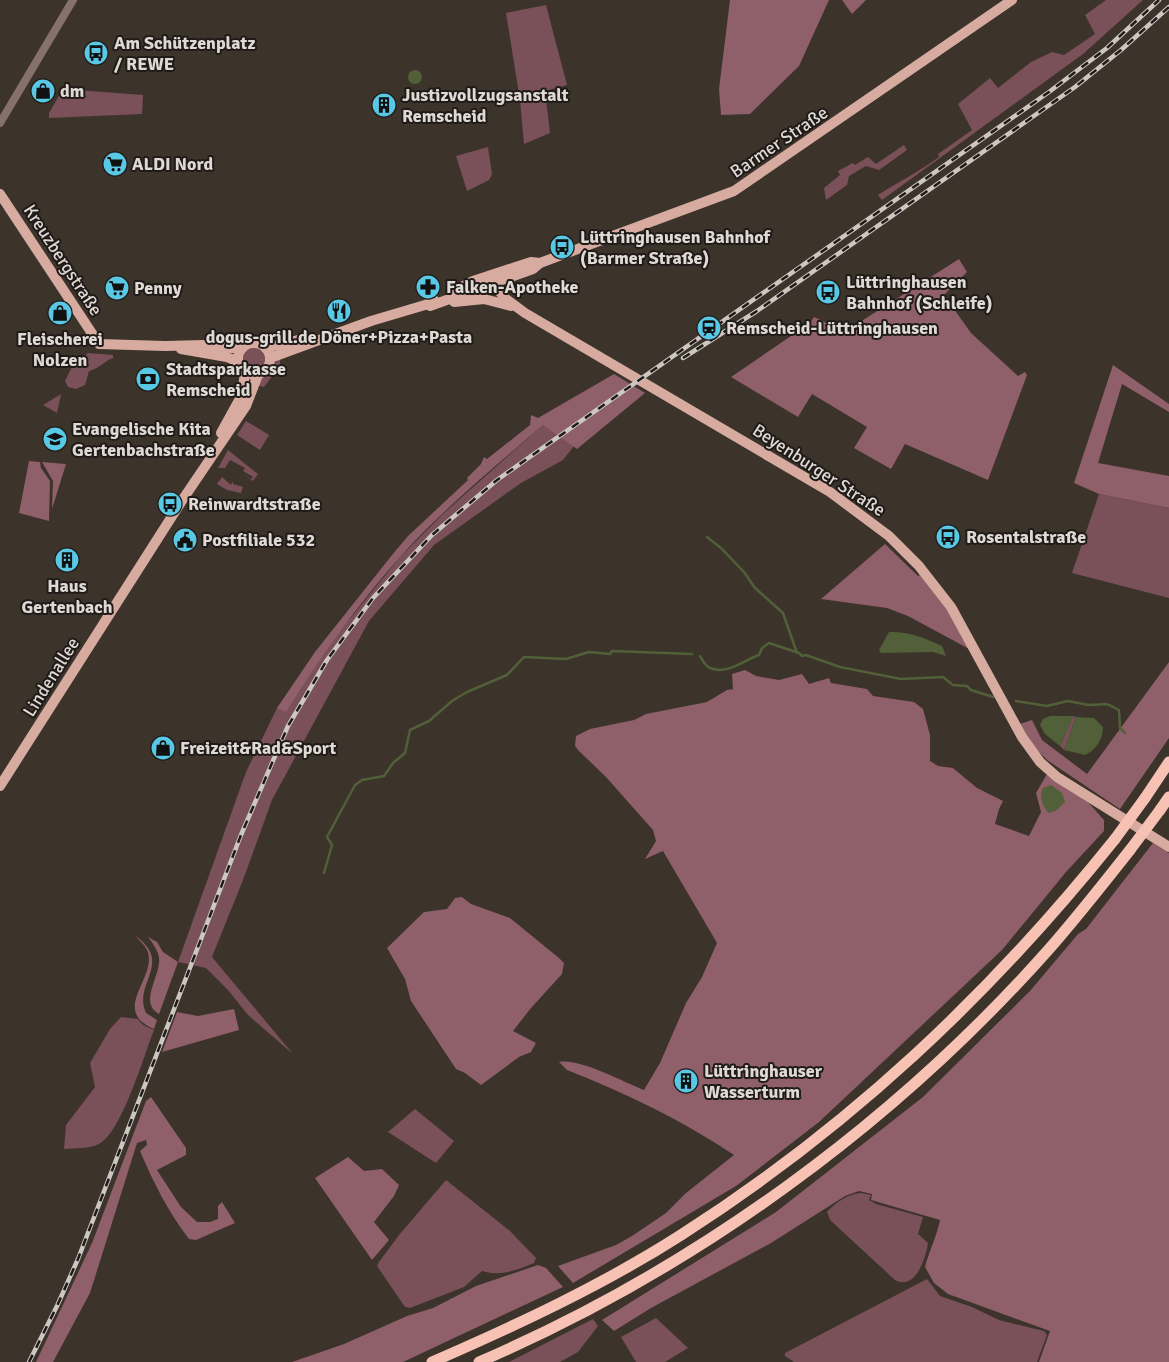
<svg xmlns="http://www.w3.org/2000/svg" width="1169" height="1362" viewBox="0 0 1169 1362" font-family="Signika,sans-serif">
<rect width="100%" height="100%" fill="#3c332a"/>
<!-- green -->
<g fill="#7a5059">
<path d="M1106,0H1143L1083,54L882,200L878,195C898,182 920,171 939,157L938,154L972,130L958,104L990,78L998,88L1031,62L1052,52L1064,55L1095,34L1085,15Z"/>
<path d="M546,5L567,85L545,91L550,133L524,144L520,100L506,13Z"/>
<path d="M63,89L143,95L142,114L49,118V113Z"/>
<path d="M904,145L907,150L879,170L866,166L849,176L847,185L826,200L824,188L840,175L838,171L853,163L855,165L868,157L876,164Z"/>
<path d="M488,147L492,174L489,180L467,191L456,156Z"/>
<circle cx="254" cy="359" r="11"/>
<path d="M88,353L113,355V358C104,361 99,369 89,371L85,385L76,389L68,387L65,381L73,365Z"/>
<path d="M280,357V366L264,387L256,385Z"/>
<path d="M61,394L57,413L43,405Z"/>
<path d="M246,421L269,435L260,450L237,435Z"/>
<path d="M544,424L574,446L563,460L521,483L434,545L369,621L272,800L243,880L212,957L293,1054L248,1015L228,990L206,968L178,962L246,772L277,708L401,556L444,513Z"/>
<path d="M228,450L258,474L253,481L243,474L251,479L253,477L243,471L245,468L230,460L225,468H218Z"/>
<path d="M222,477L231,485L233,481V484L243,487L241,493L227,490L217,484Z"/>
<path d="M1099,494L1169,508V598L1072,573Z"/>
<path d="M1073,716L1076,717L1064,750L1060,746Z"/>
<path d="M121,1017L138,1019L143,1025L154,1030C144,1055 122,1132 99,1144C89,1149 75,1148 64,1149L66,1125L95,1087L90,1063L110,1029Z"/>
<path d="M415,1109L454,1141L436,1163L388,1132Z"/>
<path d="M446,1180L510,1231L536,1258L534,1263C516,1270 502,1277 482,1271L464,1287L410,1308L405,1307L377,1266L379,1262L399,1235Z"/>
<path d="M861,1193L871,1195L869,1200L876,1204L923,1217L918,1234L928,1243C926,1257 916,1291 895,1280L830,1220L827,1212C836,1202 848,1194 861,1193Z"/>
<path d="M927,1279L940,1296L972,1307L999,1320L1044,1331L1047,1335L1037,1362H794L785,1356V1353Z"/>
<path d="M656,1318L688,1348L665,1362H636L621,1337Z"/>
<path d="M593,1319L598,1326L578,1352L560,1362H509Z"/>
</g>
<!-- forest -->
<g fill="#8f5f6a">
<path d="M730,0H829L799,66L750,114L721,115L719,89Z"/>
<path d="M842,0H866L852,14Z"/>
<path d="M959,259L967,272L944,295L971,333L1018,376L1025,372L1027,375L988,480L905,444L891,469L854,448L867,427L812,394L798,417L731,377L810,323L814,317L843,331L849,329Z"/>
<path d="M1113,365L1169,404V412L1122,384L1098,463L1169,476V508L1099,494L1074,483Z"/>
<path d="M614,374L645,393L577,449L543,425C495,467 444,508 401,556C358,604 320,657 286,712L277,708L315,652L392,555L408,536L468,480L467,478L481,464L484,457L487,459L530,425L531,415L538,418Z"/>
<path d="M29,461L40,462L41,468L50,481L49,521L19,513Z"/>
<path d="M42,462L66,464L52,509L53,481Z"/>
<path d="M885,544L918,576L920,575C941,598 956,622 971,650L908,616L887,608L821,599Z"/>
<path d="M1169,662V738L1120,809L1047,760L1031,744L1020,724L1032,720L1042,740L1087,774Z"/>
<path d="M745,670L756,676L779,680L802,674L809,684L829,678L831,683L867,689L873,696L914,702L923,709L930,735V761L938,766L953,768L977,788L1003,801L999,809L995,824L1029,836L1041,812L1036,793L1047,774L1088,802L1104,820V831L1066,872L1002,950L819,1122L736,1186L573,1283L558,1266L616,1245L632,1236L666,1213L686,1193L734,1155C682,1120 625,1093 567,1070L559,1062C580,1058 623,1082 644,1090L660,1063L686,1003L702,977L717,943L663,851L645,859L656,841L653,830L606,777L578,750L575,746L576,736L590,729L634,720L646,714L707,702L727,690L733,689L732,674Z"/>
<path d="M1153,843L1169,853V1362H1039L1050,1331L948,1294L934,1283L925,1267C929,1251 937,1236 940,1220L871,1200L872,1194L859,1191L845,1196L771,1243L651,1308L614,1331L602,1320L776,1212L923,1097L1030,991L1078,934L1086,929Z"/>
<path d="M462,897L471,904L510,918L559,958L564,963L562,974L531,1008L513,1031L536,1043L531,1052L519,1057L481,1085L465,1073L456,1069L411,1001L405,979L387,948L424,912L447,909L455,898Z"/>
<path d="M134,935C175,963 132,983 146,1013L157,1020L154,1029C109,1010 159,977 147,950C144,944 139,940 134,935Z"/>
<path d="M148,937L157,942L163,952L178,962L159,1014C138,1002 161,976 159,958C158,950 153,944 148,937Z"/>
<path d="M234,1009L239,1030L162,1052L177,1012L198,1016Z"/>
<path d="M151,1097L186,1148V1155L157,1170L181,1207L197,1222H210L218,1219V1206L222,1202L235,1223L196,1240L189,1239C169,1213 153,1182 140,1151L147,1145L146,1140L137,1143L90,1293L53,1362H36L92,1243L146,1101Z"/>
<path d="M348,1157L364,1171L382,1169L399,1185L394,1196L374,1222L389,1240L372,1260L315,1178Z"/>
<path d="M538,1265L546,1268L563,1287L403,1362H292L344,1344L407,1316L433,1308L476,1286Z"/>
</g>
<!-- water -->
<g fill="#516038">
<circle cx="415" cy="77" r="7"/>
<path d="M889,632C908,631 925,638 942,646L946,656L933,652L881,653L879,650Z"/>
<path d="M1050,716H1073L1060,746L1045,734L1040,725L1043,719Z"/>
<path d="M1076,717L1094,718L1103,727C1103,739 1096,750 1085,755L1064,750Z"/>
<path d="M1051,785L1062,793L1065,802L1057,810L1049,813C1042,807 1039,795 1043,788Z"/>
</g>
<g fill="none" stroke-linecap="round" stroke-linejoin="round">
<!-- stream -->
<g stroke="#516038" stroke-width="2.5">
<path d="M707,537L721,548L744,572L755,588L783,613L797,653"/>
<path d="M700,656C702,659 705,666 710,668C727,675 742,661 759,655L762,648L769,643L799,653L802,656L806,655L840,667L901,679L943,677L953,685L967,686L971,690L993,697"/>
<path d="M1016,701L1047,706L1068,701L1089,705L1107,704L1119,710L1120,728L1125,733"/>
<path d="M324,873L332,845L327,837L355,785L362,780L384,776L393,763L405,753L410,730L429,721L452,701L467,692L507,675L524,657L566,659L589,652L610,654L612,651L692,654"/>
</g>
<!-- minor -->
<path stroke="#86716b" stroke-width="8" d="M0,123L73,0"/>
<!-- major -->
<g stroke="#d7aba0" stroke-width="10">
<path d="M0,194L99,344L165,346L204,345L241,349"/>
<path d="M492,283L506,299L525,313L830,492L889,536L919,566L951,607L1022,737L1040,762L1057,777L1169,847"/>
<path d="M456,290L473,281L531,262L540,263"/>
<path d="M454,302L484,299L511,306"/>
<path d="M430,306L533,269L540,263L734,191L1012,0"/>
<circle cx="254" cy="359" r="16"/>
<path d="M266,348L306,338"/>
<path d="M181,349L227,357L238,362"/>
<path d="M270,358L371,321L425,305L434,300"/>
<path d="M221,433L242,395L245,372"/>
<path d="M0,786L183,499L246,406L258,375"/>
</g>
<!-- highway -->
<g stroke="#f7c2b4" stroke-width="11">
<path d="M1145,798L1169,762"/>
<path d="M1160,810L1169,797"/>
<path d="M432,1362C517,1325 603,1285 681,1235C850,1127 990,995 1115,839"/>
<path d="M479,1362C695,1269 894,1124 1050,948C1078,916 1104,883 1130,850"/>
</g>
<defs>
<g id="rail">
<path d="M683,358L757,311L1075,87L1121,50L1169,7"/>
<path d="M29,1362L57,1306L78,1259L241,835L288,726L327,660L373,598L432,535L497,480L1049,92L1107,48L1159,0"/>
</g>
</defs>
<!-- rail casing -->
<use href="#rail" stroke="#cdc7c2" stroke-width="4.5"/>
<!-- rail -->
<use href="#rail" stroke="#201b18" stroke-width="2.5" stroke-dasharray="8" stroke-linecap="butt"/>
<!-- highway-bridge -->
<g stroke="#f7c2b4" stroke-width="11">
<path d="M1115,839L1145,798"/>
<path d="M1130,850L1160,810"/>
</g>
</g>
<!-- icons -->
<defs>
<symbol id="bus-disc" viewBox="-11 -11 22 22"><circle r="9.5" fill="#58c8e4" stroke="#201b18"/><path d="M-5-6H5V4H4V6H2V4H-2V6H-4V4H-5ZM-3.5-4V0h7V-4ZM-3.5 1.2v1.5H-2V1.2ZM2 1.2v1.5H3.5V1.2Z" fill="#111"/></symbol>
<symbol id="shop-disc" viewBox="-11 -11 22 22"><circle r="9.5" fill="#58c8e4" stroke="#201b18"/><path d="M-5-2.5h2.3a2.7 3.5 0 0 1 5.4 0H5L5.5 6h-11ZM-1.5-2.5h3a1.5 2.3 0 0 0-3 0Z" fill="#111"/></symbol>
<symbol id="building-disc" viewBox="-11 -11 22 22"><circle r="9.5" fill="#58c8e4" stroke="#201b18"/><path d="M-4-6H4V6H1V3H-1V6H-4ZM-2.5-4.3h1.7v1.8h-1.7ZM.8-4.3h1.7v1.8H.8ZM-2.5-1h1.7V.8h-1.7ZM.8-1h1.7V.8H.8Z" fill="#111"/></symbol>
<symbol id="supermarket-disc" viewBox="-11 -11 22 22"><circle r="9.5" fill="#58c8e4" stroke="#201b18"/><path d="M-6-5.5h2.5l.6 2H6L4.5 2H-2.5L-4.4-4H-6ZM-1.5 3.2a1.3 1.3 0 1 0 .1 0ZM3 3.2a1.3 1.3 0 1 0 .1 0Z" fill="#111"/></symbol>
<symbol id="pharmacy-disc" viewBox="-11 -11 22 22"><circle r="9.5" fill="#58c8e4" stroke="#201b18"/><path d="M-2-6h4v4h4v4h-4v4h-4v-4h-4v-4h4Z" fill="#111"/></symbol>
<symbol id="restaurant-disc" viewBox="-11 -11 22 22"><circle r="9.5" fill="#58c8e4" stroke="#201b18"/><path d="M-5-6h1v4h1v-4h1v4h1v-4h1v5L-1.5 .5V6h-2V.5L-5-1ZM5-6V6H3V1.5H1.5Q1.5-4 5-6Z" fill="#111"/></symbol>
<symbol id="station-disc" viewBox="-11 -11 22 22"><circle r="9.5" fill="#58c8e4" stroke="#201b18"/><path d="M-3-6H3Q5-6 5-4V2Q5 4 3 4L4.5 6H3L1.5 4h-3L-3 6H-4.5L-3 4Q-5 4-5 2V-4Q-5-6-3-6ZM-3.5-4v3h7v-3ZM-3.5 1v1.5H-2V1ZM2 1v1.5H3.5V1Z" fill="#111"/></symbol>
<symbol id="bank-disc" viewBox="-11 -11 22 22"><circle r="9.5" fill="#58c8e4" stroke="#201b18"/><path d="M-6-4H6V4H-6ZM0-2.3a2.3 2.3 0 1 0 0 4.6a2.3 2.3 0 1 0 0-4.6Z" fill="#111"/></symbol>
<symbol id="school-disc" viewBox="-11 -11 22 22"><circle r="9.5" fill="#58c8e4" stroke="#201b18"/><path d="M0-5L7-2L0 1L-7-2ZM-4 1L0 2.5L4 1V4Q0 6-4 4Z" fill="#111"/></symbol>
<symbol id="civic-disc" viewBox="-11 -11 22 22"><circle r="9.5" fill="#58c8e4" stroke="#201b18"/><path d="M-.6-6.5H3V-4.5H.6V-3L4-1V1h2V6H-6V1h2V-1L-.6-3ZM-1.2 2.5V6h2.4V2.5Z" fill="#111"/></symbol>
</defs>
<g fill-rule="evenodd">
<use href="#bus-disc" x="82" y="39" width="28" height="28"/>
<use href="#shop-disc" x="29" y="77" width="28" height="28"/>
<use href="#building-disc" x="370" y="91" width="28" height="28"/>
<use href="#supermarket-disc" x="101" y="150" width="28" height="28"/>
<use href="#bus-disc" x="548" y="233" width="28" height="28"/>
<use href="#pharmacy-disc" x="414" y="273" width="28" height="28"/>
<use href="#supermarket-disc" x="103" y="274" width="28" height="28"/>
<use href="#bus-disc" x="814" y="278" width="28" height="28"/>
<use href="#restaurant-disc" x="325" y="297" width="28" height="28"/>
<use href="#shop-disc" x="46" y="299" width="28" height="28"/>
<use href="#station-disc" x="695" y="314" width="28" height="28"/>
<use href="#bank-disc" x="134" y="365" width="28" height="28"/>
<use href="#school-disc" x="41" y="425" width="28" height="28"/>
<use href="#bus-disc" x="156" y="490" width="28" height="28"/>
<use href="#bus-disc" x="934" y="523" width="28" height="28"/>
<use href="#civic-disc" x="171" y="526" width="28" height="28"/>
<use href="#building-disc" x="53" y="546" width="28" height="28"/>
<use href="#shop-disc" x="149" y="734" width="28" height="28"/>
<use href="#building-disc" x="672" y="1067" width="28" height="28"/>
</g>
<g text-anchor="middle" stroke-width="4" stroke-linejoin="round" paint-order="stroke">
<!-- poi labels -->
<g font-size="18" font-weight="bold" fill="#dfd9d4" stroke="#201b18" text-anchor="start">
<text x="114" y="49">Am Schützenplatz<tspan x="114" dy="21">/ REWE</tspan></text>
<text x="60" y="97">dm</text>
<text x="402" y="101">Justizvollzugsanstalt<tspan x="402" dy="21">Remscheid</tspan></text>
<text x="132" y="170">ALDI Nord</text>
<text x="580" y="243">Lüttringhausen Bahnhof<tspan x="580" dy="21">(Barmer Straße)</tspan></text>
<text x="846" y="288">Lüttringhausen<tspan x="846" dy="21">Bahnhof (Schleife)</tspan></text>
<text x="446" y="293">Falken-Apotheke</text>
<text x="134" y="294">Penny</text>
<text x="726" y="334">Remscheid-Lüttringhausen</text>
<text x="339" y="343" text-anchor="middle">dogus-grill.de Döner+Pizza+Pasta</text>
<text x="60" y="345" text-anchor="middle">Fleischerei<tspan x="60" dy="21">Nolzen</tspan></text>
<text x="166" y="375">Stadtsparkasse<tspan x="166" dy="21">Remscheid</tspan></text>
<text x="72" y="435">Evangelische Kita<tspan x="72" dy="21">Gertenbachstraße</tspan></text>
<text x="188" y="510">Reinwardtstraße</text>
<text x="966" y="543">Rosentalstraße</text>
<text x="202" y="546">Postfiliale 532</text>
<text x="67" y="592" text-anchor="middle">Haus<tspan x="67" dy="21">Gertenbach</tspan></text>
<text x="180" y="754">Freizeit&amp;Rad&amp;Sport</text>
<text x="704" y="1077">Lüttringhauser<tspan x="704" dy="21">Wasserturm</tspan></text>
</g>
<!-- street labels -->
<g font-size="18" fill="#dfd9d4" stroke="#201b18">
<text transform="translate(779 142) rotate(-34)" y="6">Barmer Straße</text>
<text transform="translate(63 260) rotate(57)" y="6">Kreuzbergstraße</text>
<text transform="translate(819 470) rotate(33)" y="6">Beyenburger Straße</text>
<text transform="translate(51 677) rotate(-58)" y="6">Lindenallee</text>
</g>
</g>
</svg>
